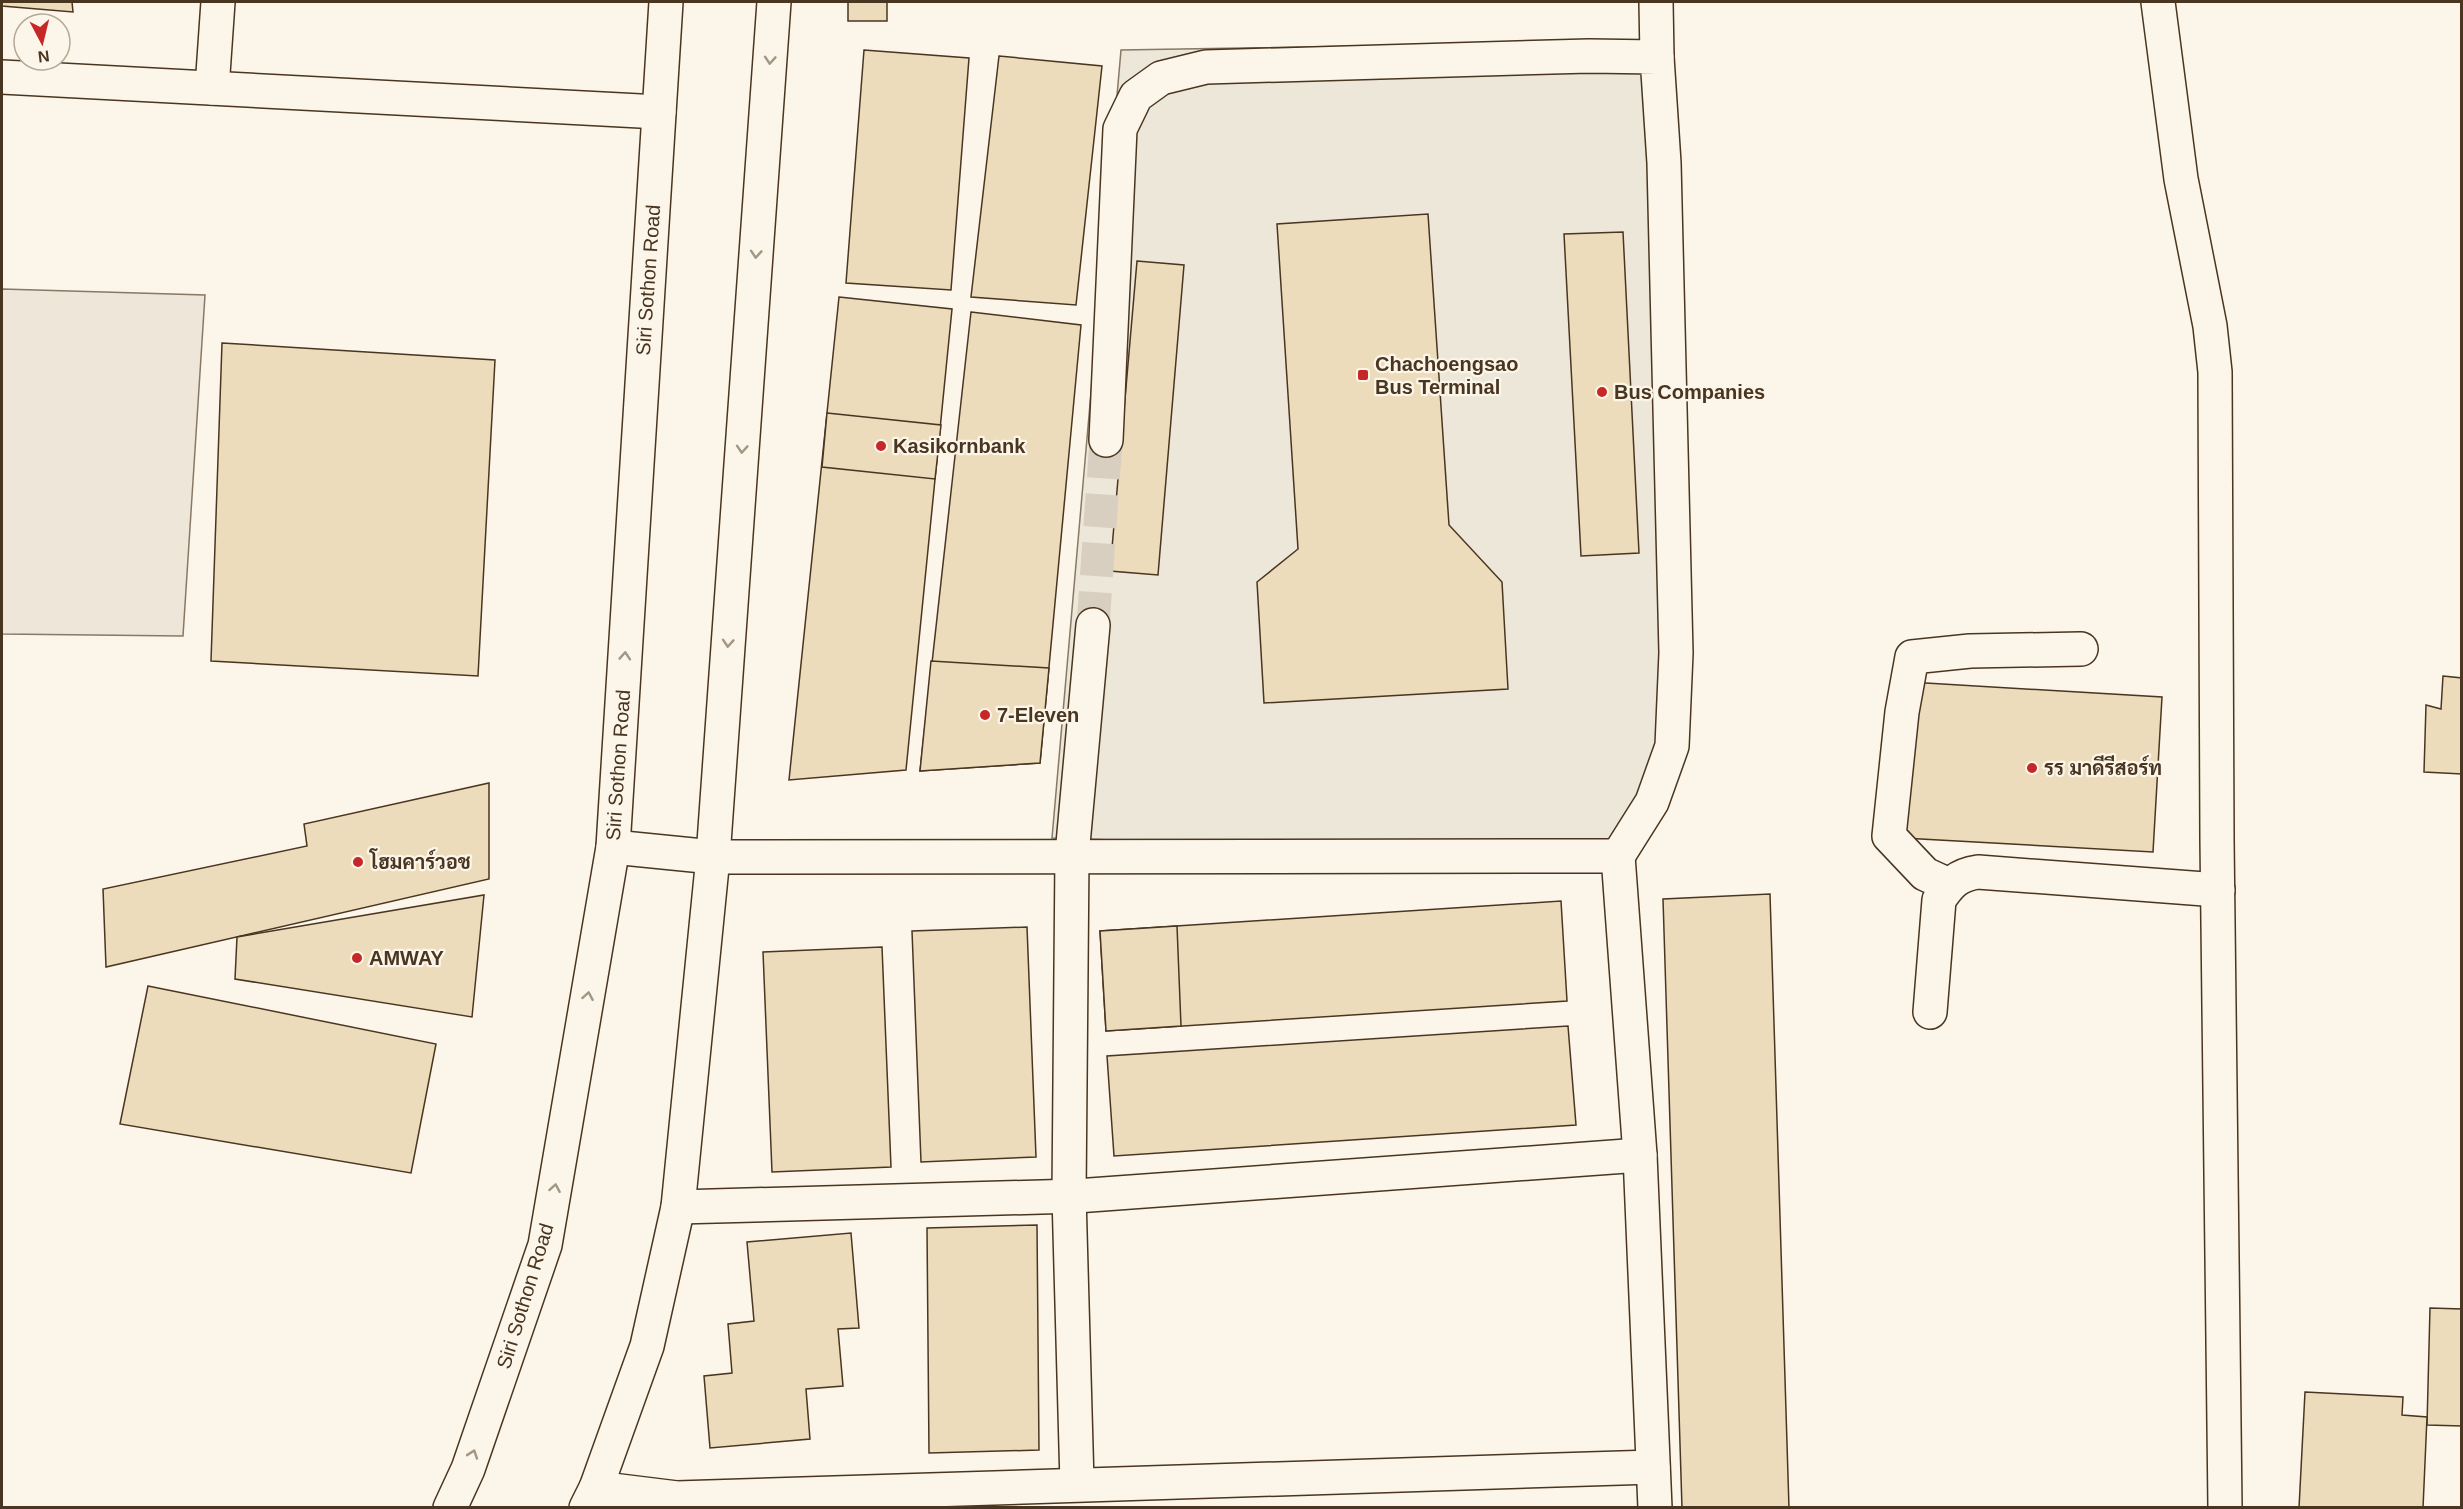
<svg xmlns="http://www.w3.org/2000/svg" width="2463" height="1509" viewBox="0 0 2463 1509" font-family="Helvetica,Sarabun,sans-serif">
<rect width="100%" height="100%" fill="#fbf6e9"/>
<!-- green -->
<path fill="#ede6d9" stroke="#887966" stroke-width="1.5" d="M2,289L205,295L183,636L2,634Z"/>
<!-- parking -->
<path fill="#ede7d9" stroke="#887966" stroke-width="1.5" d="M1672,41V746L1618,856L1052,838L1121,50Z"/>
<!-- building -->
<g fill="#ecdcbc" stroke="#4a3520" stroke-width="1.5">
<path d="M2,2H72L73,12L2,6Z"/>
<rect x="848" y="2" width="39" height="19"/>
<path d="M864,50L969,58L951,290L846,283Z"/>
<path d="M999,56L1102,66L1076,305L971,297Z"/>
<path d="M1428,214L1449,525L1502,582L1508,689L1264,703L1257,582L1298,549L1277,224Z"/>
<path d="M1623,232L1639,553L1581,556L1564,234Z"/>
<path d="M1137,261L1184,265L1158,575L1110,571Z"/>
<path d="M839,297L952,309L906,770L789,780Z"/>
<path d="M971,312L1081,325L1040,763L920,771Z"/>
<path d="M222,343L495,360L478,676L211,661Z"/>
<path d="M827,413L941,425L935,479L822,467Z"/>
<path d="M931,661L1049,668L1040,763L920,771Z"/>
<path d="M2443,676L2462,678V774L2424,772L2426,705L2441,709Z"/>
<path d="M1909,682L2162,697L2153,852L1903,838Z"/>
<path d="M489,783V879L106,967L103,889L307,846L304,824Z"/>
<path d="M1770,894L1789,1508H1682L1663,899Z"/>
<path d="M484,895L472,1017L235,979L237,937Z"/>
<path d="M1561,901L1567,1001L1106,1031L1100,931Z"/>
<path d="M1177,926L1181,1026L1106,1031L1100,931Z"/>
<path d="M1027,927L1036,1157L921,1162L912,931Z"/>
<path d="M882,947L891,1167L772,1172L763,952Z"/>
<path d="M148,986L436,1044L411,1173L120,1124Z"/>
<path d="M1568,1026L1576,1125L1114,1156L1107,1056Z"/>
<path d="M1037,1225L1039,1450L929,1453L927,1228Z"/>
<path d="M851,1233L859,1328L838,1329L843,1386L806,1389L810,1439L710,1448L704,1376L732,1373L728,1324L754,1321L747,1242Z"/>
<path d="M2430,1308L2462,1309V1426L2427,1425Z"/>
<path d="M2305,1392L2403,1397L2402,1415L2427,1417L2423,1508H2299Z"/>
</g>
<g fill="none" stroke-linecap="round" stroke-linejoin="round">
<!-- minor-tunnel -->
<path stroke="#d8cfc1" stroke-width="33" stroke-dasharray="33 16" stroke-linecap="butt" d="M1093,625L1106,440"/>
<defs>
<g id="minor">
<path d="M1656,2L1657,57"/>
<path d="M2158,2L2181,179L2210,326L2215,372L2217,839L2225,1508"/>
<path d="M2,77L659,112"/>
<path d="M212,88L218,2"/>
<path d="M1106,440L1120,129L1136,96L1161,78L1206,67L1589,56L1657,57L1664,163L1676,653L1672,746L1652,802L1618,856"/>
<path d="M613,847L713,857L1618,856L1640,1155L1655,1508"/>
<path d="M1949,885L1925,874L1889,836L1902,712L1912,657L1970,651L2081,649"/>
<path d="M1930,1012L1939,900C1950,883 1958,875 1978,872L2218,890"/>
<path d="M678,1207L1076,1196L1640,1155"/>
<path d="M1077,1483L1069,1196L1072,855L1093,625"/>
<path d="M596,1488L677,1498L1653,1467"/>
</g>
<g id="major">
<path d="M450,1508L468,1469L545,1245L613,847L666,2"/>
<path d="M586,1508L596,1488L647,1346L678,1207L713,857L774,2"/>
</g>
</defs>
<!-- minor casing -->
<use href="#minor" stroke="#4a3520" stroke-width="36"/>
<!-- major casing -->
<use href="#major" stroke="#4a3520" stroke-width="36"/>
<!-- minor -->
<use href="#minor" stroke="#fbf6e9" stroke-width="33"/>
<!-- major -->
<use href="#major" stroke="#fbf6e9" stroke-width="33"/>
</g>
<!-- one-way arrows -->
<defs><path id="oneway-chevron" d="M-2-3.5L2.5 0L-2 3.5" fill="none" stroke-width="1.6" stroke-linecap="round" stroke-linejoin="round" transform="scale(1.5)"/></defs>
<g stroke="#a29684">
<use href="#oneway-chevron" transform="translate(770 60) rotate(94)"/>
<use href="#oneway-chevron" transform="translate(756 254) rotate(94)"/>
<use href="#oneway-chevron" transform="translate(742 449) rotate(94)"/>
<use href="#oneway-chevron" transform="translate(728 643) rotate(94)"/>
<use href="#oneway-chevron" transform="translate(625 656) rotate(-86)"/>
<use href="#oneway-chevron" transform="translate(588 996) rotate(-80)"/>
<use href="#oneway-chevron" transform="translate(555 1188) rotate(-80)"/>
<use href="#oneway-chevron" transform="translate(473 1454) rotate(-71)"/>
</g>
<!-- markers -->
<g fill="#c62828" stroke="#fbf6e9" stroke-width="2">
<rect x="1357" y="369" width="12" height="12" rx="3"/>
<circle cx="1602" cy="392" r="6"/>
<circle cx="881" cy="446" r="6"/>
<circle cx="985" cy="715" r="6"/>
<circle cx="2032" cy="768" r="6"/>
<circle cx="358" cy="862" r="6"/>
<circle cx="357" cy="958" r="6"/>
</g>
<g text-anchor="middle" stroke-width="4.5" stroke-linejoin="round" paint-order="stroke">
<!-- street labels -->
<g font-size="20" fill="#4a3520" stroke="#fbf6e9">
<text transform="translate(648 280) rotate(-86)" y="7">Siri Sothon Road</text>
<text transform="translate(618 765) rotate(-86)" y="7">Siri Sothon Road</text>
<text transform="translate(525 1296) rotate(-73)" y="7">Siri Sothon Road</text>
</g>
<!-- poi labels -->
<g font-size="20" font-weight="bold" fill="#4a3520" stroke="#fbf6e9" text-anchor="start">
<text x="1375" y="371">Chachoengsao<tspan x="1375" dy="23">Bus Terminal</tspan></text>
<text x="1614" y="399">Bus Companies</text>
<text x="893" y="453">Kasikornbank</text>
<text x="997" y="722">7-Eleven</text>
<text x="2044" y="775">รร มาดีรีสอร์ท</text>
<text x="370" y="869">โฮมคาร์วอช</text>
<text x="369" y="965">AMWAY</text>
</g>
</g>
<!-- border -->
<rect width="2463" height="1509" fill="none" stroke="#4a3520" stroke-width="6"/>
<!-- north arrow -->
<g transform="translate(42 42) rotate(173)"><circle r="28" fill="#fbf6e9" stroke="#b4a999" stroke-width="1.5"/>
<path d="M0-4.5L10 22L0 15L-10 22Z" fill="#c62828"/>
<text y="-9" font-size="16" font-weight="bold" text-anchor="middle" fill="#4a3520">N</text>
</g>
</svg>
